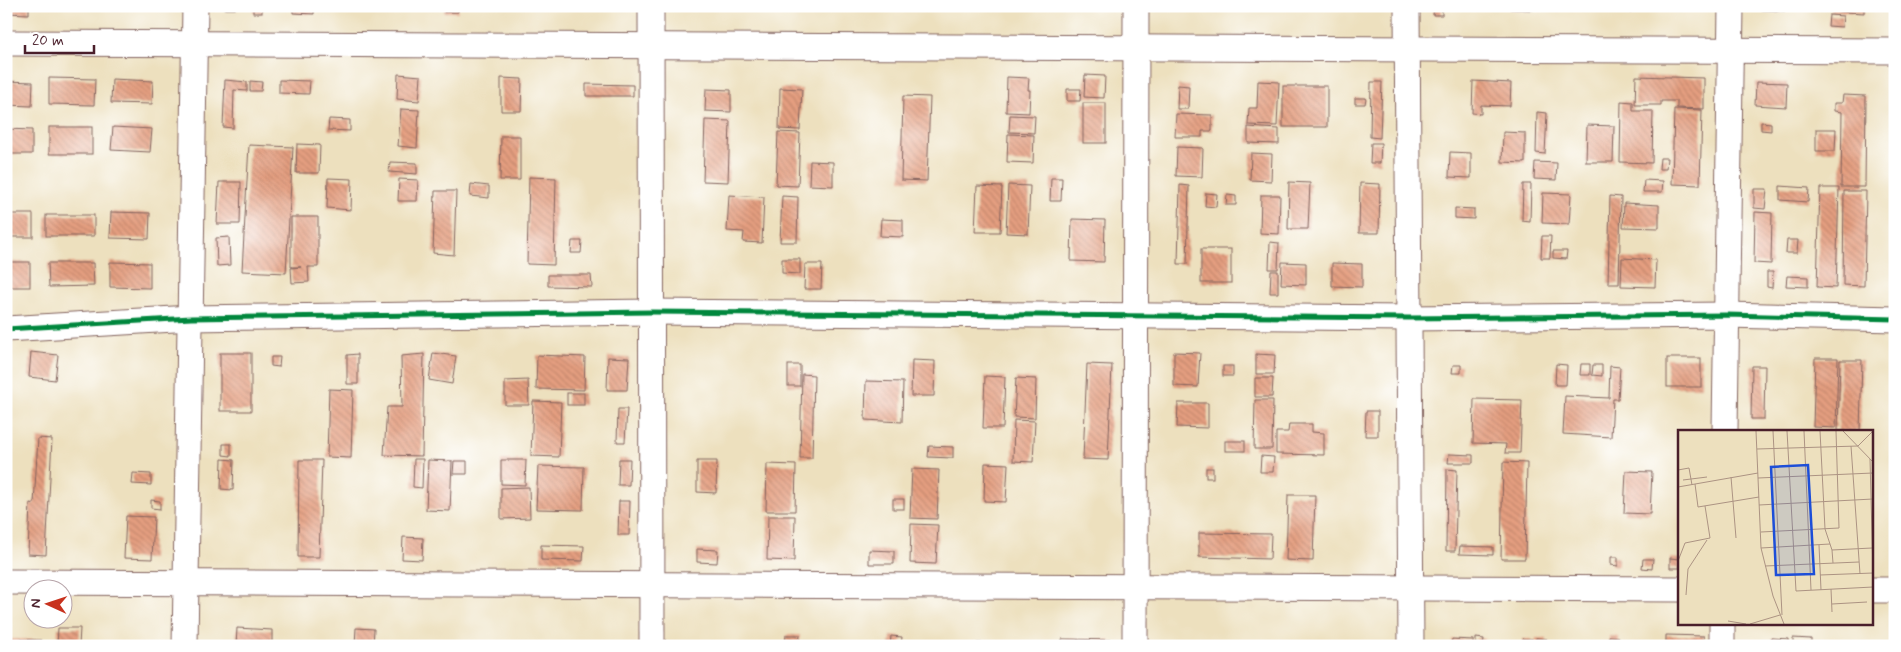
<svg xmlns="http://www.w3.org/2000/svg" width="1901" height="652" viewBox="0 0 1901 652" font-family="Mynerve,sans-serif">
<defs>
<pattern id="building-back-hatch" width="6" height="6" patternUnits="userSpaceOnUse" patternTransform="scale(1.25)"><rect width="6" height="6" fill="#e59f80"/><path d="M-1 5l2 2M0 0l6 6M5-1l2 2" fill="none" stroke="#bc8169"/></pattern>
</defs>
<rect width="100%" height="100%" fill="#fff"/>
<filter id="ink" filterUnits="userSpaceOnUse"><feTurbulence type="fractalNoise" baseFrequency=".02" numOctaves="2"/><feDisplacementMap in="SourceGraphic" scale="10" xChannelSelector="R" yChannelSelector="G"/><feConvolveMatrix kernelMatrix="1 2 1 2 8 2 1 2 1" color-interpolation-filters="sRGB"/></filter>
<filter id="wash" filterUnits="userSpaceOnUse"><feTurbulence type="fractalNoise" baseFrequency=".0096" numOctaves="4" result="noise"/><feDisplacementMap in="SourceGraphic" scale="20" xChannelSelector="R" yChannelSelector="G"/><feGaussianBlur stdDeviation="1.12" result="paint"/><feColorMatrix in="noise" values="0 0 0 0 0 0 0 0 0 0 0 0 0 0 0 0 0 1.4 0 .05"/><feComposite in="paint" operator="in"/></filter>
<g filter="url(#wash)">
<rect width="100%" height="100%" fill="#ede0be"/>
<g id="blocks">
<!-- building -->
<g fill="url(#building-back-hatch)">
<path d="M6,6H29V14L6,13Z"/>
<rect x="225" y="6" width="10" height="3"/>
<rect x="253" y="6" width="9" height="7"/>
<path d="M293,6H314V14L293,13Z"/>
<path d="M445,6H458V12H444Z"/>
<path d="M811,6H825L824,8H811Z"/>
<rect x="1093" y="6" width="16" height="2"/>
<path d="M1434,6H1442V15H1433Z"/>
<path d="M1510,6H1533V10L1510,9Z"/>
<path d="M1621,6H1631V12L1621,11Z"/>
<path d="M1760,6H1785V11L1760,10Z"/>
<path d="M1831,6H1864V13L1831,11Z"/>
<path d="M1829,15L1843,16L1842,27L1828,26Z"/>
<path d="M398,74L421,76L419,101L397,99Z"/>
<path d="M1085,75L1105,76L1104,98L1084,97Z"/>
<path d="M1636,76L1704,78V109L1677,108V101H1661V105H1635Z"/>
<path d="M1007,77L1029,78L1028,90H1030L1029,113L1006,112Z"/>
<path d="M49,78L95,79L94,105L49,104Z"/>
<path d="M501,78L522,79L521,111H501Z"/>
<path d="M112,79L153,81L152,104L111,103Z"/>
<path d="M225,80L247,82V91L234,90L233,128L223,127Z"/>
<path d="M279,80L310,81L309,94L279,93Z"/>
<path d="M6,81L33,82L32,106L6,105Z"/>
<path d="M250,81L262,82L261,91H250Z"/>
<path d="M1258,81L1279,82L1277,126L1248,125L1249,108H1257Z"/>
<path d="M1473,81L1511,83L1510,106L1481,105V114L1472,113Z"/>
<path d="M1371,82H1382L1380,138L1370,137Z"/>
<path d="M1756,82L1787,83L1786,107L1755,105Z"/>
<path d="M586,84L633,85V96H586Z"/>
<path d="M1178,85L1189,86L1188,109H1177Z"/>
<rect x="1283" y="86" width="44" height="41"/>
<path d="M780,88L802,89L800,130L779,129Z"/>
<path d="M706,89L731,90V112L705,111Z"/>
<path d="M1067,89H1081L1080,101H1067Z"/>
<path d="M1843,95L1866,96L1865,187H1841L1842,112L1834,111V103H1842Z"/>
<path d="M903,96L930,97L927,181L901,180Z"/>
<path d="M1355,98H1366L1365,104H1355Z"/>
<path d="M1621,101L1633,102V111H1653L1652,163L1620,162Z"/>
<rect x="1083" y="103" width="23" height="40"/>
<path d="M401,109L419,110L417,148L398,146Z"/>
<path d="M1674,109L1702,110L1700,185L1672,184Z"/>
<path d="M1537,112L1547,113L1545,154L1536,153Z"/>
<path d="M1176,114L1212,115V131H1202V137H1175Z"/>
<path d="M1010,115L1035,116L1034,133L1009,132Z"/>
<path d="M329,119L350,120V131L328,130Z"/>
<path d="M705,120L730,121L728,182L703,181Z"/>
<path d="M1761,122L1771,123V131L1761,130Z"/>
<path d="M1587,125L1614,126L1613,162H1586Z"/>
<rect x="49" y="127" width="43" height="27"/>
<path d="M113,127L152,129L150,152L111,150Z"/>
<path d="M1248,127L1279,129V144L1248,143Z"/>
<path d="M6,129L32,130V154H6Z"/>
<path d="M1816,129H1836L1835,151H1816Z"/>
<path d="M778,132L800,133L798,186L776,185Z"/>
<path d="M1503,132L1525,133V163L1502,162Z"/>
<path d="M1008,134L1034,135L1033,163L1007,162Z"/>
<path d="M501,136H520V180H500Z"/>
<path d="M1371,143H1381L1380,163H1370Z"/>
<path d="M297,144L320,145L319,173H296Z"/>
<path d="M249,145L293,147L286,273L242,271Z"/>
<path d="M1177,147L1203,148L1202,177L1176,176Z"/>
<path d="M1450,152L1471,153V178L1449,177Z"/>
<path d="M1251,153L1272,154L1271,181L1250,180Z"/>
<path d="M1660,158H1667L1666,169H1659Z"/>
<path d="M810,161L833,162V186L809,185Z"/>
<path d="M390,162L417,163V174L389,172Z"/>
<path d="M1535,162L1557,163L1556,180L1534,179Z"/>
<path d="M529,177L556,178L554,265L527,264Z"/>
<path d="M328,178L352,179L351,210L327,208Z"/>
<path d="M1051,178H1062L1061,201H1050Z"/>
<path d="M399,179L418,180L417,201H398Z"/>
<path d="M1644,180L1663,181L1662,192H1643Z"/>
<path d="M219,182H241L240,224H217Z"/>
<path d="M1289,182L1310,183L1308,229H1288Z"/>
<path d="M1360,183L1380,184L1379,233H1359Z"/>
<path d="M471,184L489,186V198L470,196Z"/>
<path d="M1523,184H1531L1530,222L1522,221Z"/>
<path d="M1008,185L1030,186L1028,234L1006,233Z"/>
<path d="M1180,185L1189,186L1187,264H1178Z"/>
<path d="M977,186L1002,187L1000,232H975Z"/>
<path d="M1780,186L1809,188L1808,202L1780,200Z"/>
<path d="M1820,188H1839L1836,288L1817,287Z"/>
<path d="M1754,189H1767L1765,209L1754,208Z"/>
<path d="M435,191H456L454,255L433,253Z"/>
<path d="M1844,191H1866L1864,286L1843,285Z"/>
<path d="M1206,193L1217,194L1216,207L1205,206Z"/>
<path d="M1543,193L1571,194L1569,224L1542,223Z"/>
<path d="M729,195L764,197L762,243L743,242L744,232L727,231Z"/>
<path d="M1227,195L1236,196V205H1226Z"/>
<path d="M1261,195H1280L1279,234L1260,233Z"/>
<path d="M782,196L798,197L797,242H780Z"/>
<path d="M1610,196L1621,197L1619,284H1608Z"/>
<path d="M1624,203L1659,205V228L1623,227Z"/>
<path d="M1455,208L1474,209V219L1455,218Z"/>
<path d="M111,212L150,213L149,239L110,238Z"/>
<path d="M1755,212L1772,213L1771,264L1754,263Z"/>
<rect x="6" y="214" width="27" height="23"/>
<rect x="46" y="215" width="48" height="21"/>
<path d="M291,217H318V267H308L309,282L292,283L291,268L301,267H291Z"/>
<path d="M881,219L903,220V237L880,236Z"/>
<path d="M1072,219L1105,220L1104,262L1071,261Z"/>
<path d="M1542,236H1551L1550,258H1541Z"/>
<path d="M229,237L230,265L217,266L216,238Z"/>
<path d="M1787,240H1798L1797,253H1786Z"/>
<path d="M572,241H582L581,253H571Z"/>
<path d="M1270,242L1279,243L1278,269H1269Z"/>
<rect x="1201" y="249" width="30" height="34"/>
<path d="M1553,251H1567L1566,259L1553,258Z"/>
<path d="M1622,258L1656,260L1655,287L1621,286Z"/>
<path d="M782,259H800V274L782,273Z"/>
<rect x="6" y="262" width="24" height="25"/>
<path d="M110,262L150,263V288L110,287Z"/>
<path d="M1282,262L1306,263V285L1281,284Z"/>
<path d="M48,263H93L94,286L49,287Z"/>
<path d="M1332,263L1362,264V287L1332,286Z"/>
<path d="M805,264H822L821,289H804Z"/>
<path d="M1271,271H1278V293H1270Z"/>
<path d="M1767,272H1773L1772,288L1767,287Z"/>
<path d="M548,275H591L592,287L548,286Z"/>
<path d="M1787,276L1808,277V287L1786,286Z"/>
<path d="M31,352L58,355L55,380L29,377Z"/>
<path d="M1174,352L1200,353L1198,387L1174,386Z"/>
<rect x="220" y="353" width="31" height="58"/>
<path d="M433,353L456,356L452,384L429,380Z"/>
<path d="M358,354V384H347V355Z"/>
<path d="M424,354L422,456L384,455L387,407H402L401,356Z"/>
<path d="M1256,354L1275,355L1274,374H1256Z"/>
<path d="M537,355L585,357L584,390L536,389Z"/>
<path d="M271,357H280L279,367L271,366Z"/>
<path d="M608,357L629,358L627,390H607Z"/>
<rect x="1667" y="358" width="34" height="29"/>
<path d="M1815,358H1838L1836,428L1813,427Z"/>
<path d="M912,360L935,361L934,396H911Z"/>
<path d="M1840,360H1862L1860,431H1838Z"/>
<path d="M1087,364L1112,365L1108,460L1083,459Z"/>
<path d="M1556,364L1567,365L1566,385H1555Z"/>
<path d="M1581,364H1590V375H1580Z"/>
<rect x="788" y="365" width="12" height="21"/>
<path d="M1453,365H1461V373H1452Z"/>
<path d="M1593,365H1602V376L1592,375Z"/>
<rect x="1223" y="366" width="10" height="10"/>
<path d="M1610,366L1620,367L1618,399H1613L1611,437L1563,434L1565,396L1609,398Z"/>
<path d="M1752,366H1765L1764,419H1751Z"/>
<path d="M802,374L814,375L812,458H800Z"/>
<path d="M985,376L1005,377L1003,428H983Z"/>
<path d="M1016,378L1036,379L1035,418L1014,417Z"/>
<path d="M1255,378H1273L1272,397H1255Z"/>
<path d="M528,380L529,405H505V381Z"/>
<path d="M866,381L903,382L902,422L865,420Z"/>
<path d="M329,389L353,390L351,458L327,457Z"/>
<rect x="567" y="393" width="17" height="12"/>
<path d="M1474,399L1522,400L1520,453H1505L1506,444L1473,443Z"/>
<path d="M1255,400H1273L1272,449H1254Z"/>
<path d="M533,401L561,402L559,457L531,456Z"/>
<path d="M1178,403H1208V428L1177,427Z"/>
<path d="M618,409H627L625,442H617Z"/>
<path d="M1366,411H1378V436H1365Z"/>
<path d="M1014,420L1035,421L1033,462L1013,461Z"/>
<path d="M1289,424H1312V432L1324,433V455L1276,454V432H1288Z"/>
<path d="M38,438L52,439L46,555L28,554L30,503L34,504Z"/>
<rect x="1225" y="441" width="20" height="10"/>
<path d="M223,444H231V456L223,455Z"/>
<path d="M929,446L953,447V458L928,457Z"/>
<path d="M1449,454L1473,455V463H1448Z"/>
<path d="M1261,456L1274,457L1273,472H1260Z"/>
<path d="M222,459L234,460L233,490L221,489Z"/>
<path d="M414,459H423L422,488L413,487Z"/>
<path d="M619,459H630L629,485H618Z"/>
<path d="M299,460H322L319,557H298Z"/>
<path d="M428,460L452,461L450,511L426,510Z"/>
<path d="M501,460H526L525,485L501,484Z"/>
<path d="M454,461H467V474H453Z"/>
<path d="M697,461H717L716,493L697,492Z"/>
<path d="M1503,462L1527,463L1525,559H1501Z"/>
<path d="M985,463L1008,464L1006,502L984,501Z"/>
<path d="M767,464L796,465L795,511H766Z"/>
<path d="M538,466L584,467L583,510L536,509Z"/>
<rect x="1206" y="468" width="7" height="10"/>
<path d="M912,469L939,470L937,519L910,518Z"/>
<path d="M1447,469L1457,470L1455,551H1446Z"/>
<path d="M1626,471L1652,472L1650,514L1624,513Z"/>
<path d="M133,473L151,474V485L132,484Z"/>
<path d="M529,487L530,518L501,519V488Z"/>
<path d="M1288,495H1315L1313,561L1286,560Z"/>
<rect x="893" y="499" width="11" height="10"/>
<path d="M151,500L160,501V509L151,508Z"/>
<path d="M619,501H630L629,535H618Z"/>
<path d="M126,516L154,517L152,559L124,558Z"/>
<path d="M768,516H795L794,561L767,560Z"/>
<path d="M911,524L938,525L936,564L910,563Z"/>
<path d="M1199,533L1271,534L1270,559L1199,557Z"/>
<path d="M403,537L423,538L422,560L402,559Z"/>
<path d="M541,545L584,546L583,561L541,560Z"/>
<path d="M1460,546L1493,547V555L1459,554Z"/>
<path d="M697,549L718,550L717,563L697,562Z"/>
<path d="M869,550L894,551V564H869Z"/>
<path d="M1611,557H1618V566L1611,565Z"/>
<path d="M1670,558L1680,559V568H1670Z"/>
<path d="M1643,559H1653L1652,569L1642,568Z"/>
<path d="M58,628H80L79,646H57Z"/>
<path d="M237,628L272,630V646H236Z"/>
<path d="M356,628L374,629L373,646L355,645Z"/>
<path d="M786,635H800L799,646H785Z"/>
<path d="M1666,635L1704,636L1703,646H1666Z"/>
<path d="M891,636L902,637L901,646H890Z"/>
<path d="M1609,636L1619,637V645H1609Z"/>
<path d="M1476,638L1484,639L1483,646H1476Z"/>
<path d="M1536,638L1547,639L1546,646H1535Z"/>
<path d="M1771,638L1788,639V646H1771Z"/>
<path d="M1793,638L1811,639V646H1793Z"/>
<path d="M6,639L41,640V646H6Z"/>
<path d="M1062,639L1110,640V646H1062Z"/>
<path d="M1452,639L1473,640V646H1451Z"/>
<rect x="1523" y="639" width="9" height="7"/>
<path d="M977,643L1002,644V646H976Z"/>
</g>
</g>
</g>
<g filter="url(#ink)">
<use href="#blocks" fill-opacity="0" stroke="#83635e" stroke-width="1"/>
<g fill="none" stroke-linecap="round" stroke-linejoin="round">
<defs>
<g id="street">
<path d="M651,6L652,646"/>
<path d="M1407,6L1411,646"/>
<path d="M6,43L1895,51"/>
<path d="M6,329L191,318L651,312L1409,318L1727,315L1895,319"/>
<path d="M1725,431L1731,6"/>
<path d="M6,582L1680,589"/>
<path d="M1872,590H1895"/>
<path d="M185,646L195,6"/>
<path d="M1135,646L1136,6"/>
<path d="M1722,646V623"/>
</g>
</defs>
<!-- street casing -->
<use href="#street" stroke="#83635e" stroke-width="27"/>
<!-- street -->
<use href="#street" stroke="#fff" stroke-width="25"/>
<defs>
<path id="cycleway" d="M6,329L191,318L651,312L1409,318L1727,315L1895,319"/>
</defs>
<!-- cycleway casing -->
<use href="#cycleway" stroke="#fff" stroke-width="8"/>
<!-- cycleway -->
<use href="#cycleway" stroke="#00873e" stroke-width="5"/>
</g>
</g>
<!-- overview -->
<g transform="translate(1678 430)">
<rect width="195" height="195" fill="#ede0be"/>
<path fill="none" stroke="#ac9383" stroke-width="1" d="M78,1L83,118L95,166L106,194M95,1L104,185M109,1L118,161L195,157M126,1L133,160M142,1L147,99L154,120M165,1L195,32M173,16L182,144M79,19L180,16L195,1M192,29L195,144M0,40L11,38L14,55M53,47L58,108M80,48L195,43M5,50L29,47M17,54L20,77L81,67M0,57L80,43M81,75L195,69M83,102L161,98L158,1M141,115L143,160M83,118L152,114M0,131L7,113L32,108L27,76M155,133L154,120L194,118M87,136L181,132M142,145L195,143M153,159L154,182M8,165L10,139L29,110M154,174L189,172M50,191L68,194M72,194L102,185"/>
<path fill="#1d4ed8" fill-opacity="0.15" stroke="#1d4ed8" stroke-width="2.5" d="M130,35L136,144L98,145L93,37Z"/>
<rect width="195" height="195" fill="none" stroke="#4a1f2b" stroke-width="2.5"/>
</g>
<!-- margin -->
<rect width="1901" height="652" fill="none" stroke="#fff" stroke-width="25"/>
<!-- north arrow -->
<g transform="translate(48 604) rotate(273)"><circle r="24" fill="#ffffff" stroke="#b7a5aa"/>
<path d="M0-4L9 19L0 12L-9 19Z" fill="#c8321e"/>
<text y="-8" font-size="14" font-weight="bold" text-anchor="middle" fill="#4a1f2b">N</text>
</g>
<!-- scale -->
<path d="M25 45v8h69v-8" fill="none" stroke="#4a1f2b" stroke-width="2.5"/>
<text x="32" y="45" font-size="15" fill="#4a1f2b" stroke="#ffffff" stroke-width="4" paint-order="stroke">20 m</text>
</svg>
